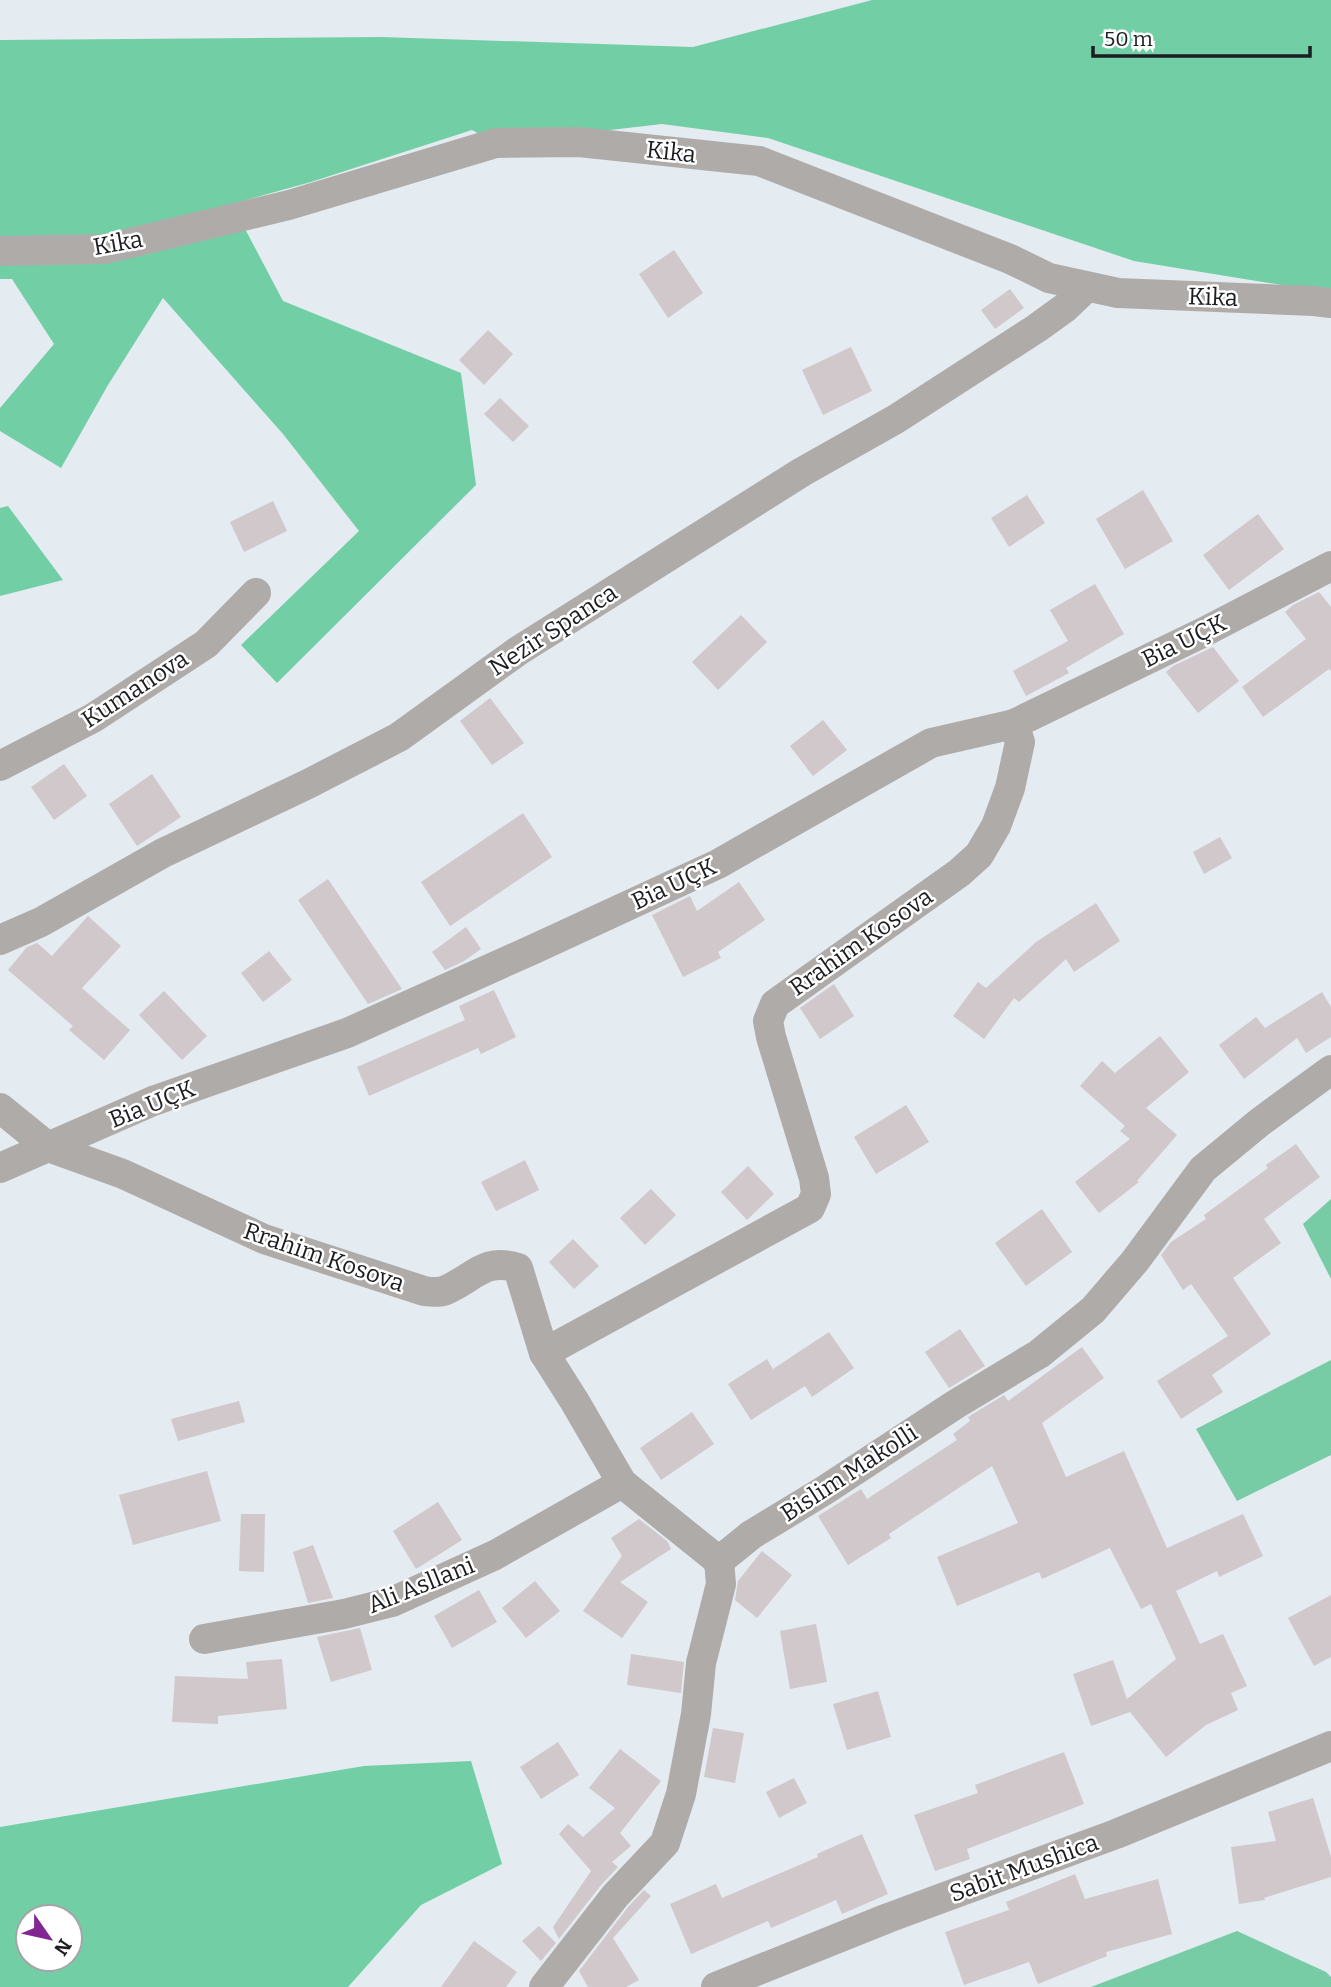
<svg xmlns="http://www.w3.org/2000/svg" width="1331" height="1987" viewBox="0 0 1331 1987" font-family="Bitter,serif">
<rect width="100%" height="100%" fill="#e4ebf1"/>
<!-- green -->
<g fill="#78cca5">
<path d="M1331,1199V1279L1303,1224Z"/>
<path d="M1331,1360V1455L1237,1501L1196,1429Z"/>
<path d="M1237,1931L1326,1972L1331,1977V1987H1091Z"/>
</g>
<!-- forest -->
<g fill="#72cfa5" fill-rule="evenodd">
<path d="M872,0H1331V293L1134,261L768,138L662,124L496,143L472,130L311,182L232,204L283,301L461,373L476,485L277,683L241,645L359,531L283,434L163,298L108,385L61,468L0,431V408L54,344L12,279H0V40L381,37L693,47Z"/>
<path d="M8,506L63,580L0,596V508Z"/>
<path d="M471,1761L502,1864L421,1905L348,1987H0V1827L364,1766ZM28,1917H70V1959H28Z"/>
</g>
<!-- building -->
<g fill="#d0c8cb">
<path d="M674,250L703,293L668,318L639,274Z"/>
<path d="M1010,289L1024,308L995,329L981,310Z"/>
<path d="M488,330L513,354L484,385L459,360Z"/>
<path d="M851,347L872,391L823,415L802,370Z"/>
<path d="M500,398L529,426L513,442L484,414Z"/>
<path d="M1143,490L1173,541L1125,569L1096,519Z"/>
<path d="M1027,495L1045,523L1009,547L991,518Z"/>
<path d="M273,501L287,531L244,552L230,522Z"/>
<path d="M1258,514L1284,549L1229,590L1203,555Z"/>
<path d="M1095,584L1124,634L1066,668L1069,673L1026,696L1013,671L1068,641L1050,610Z"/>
<path d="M1319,592L1331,607V671L1329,669L1263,717L1242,687L1306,639L1285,612L1293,605Z"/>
<path d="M741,615L767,642L718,690L692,662Z"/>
<path d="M1213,647L1239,681L1198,713L1166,672L1173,666Z"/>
<path d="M490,698L524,743L492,765L460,721Z"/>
<path d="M823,720L847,750L813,776L790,746Z"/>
<path d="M64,764L87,796L54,820L31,787Z"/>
<path d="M152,774L181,817L137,846L109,804Z"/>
<path d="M523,813L552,857L450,926L421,882Z"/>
<path d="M1220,837L1232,858L1204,874L1193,852Z"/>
<path d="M328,879L402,989L368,1004L298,900Z"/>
<path d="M739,882L765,920L718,952L721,958L683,977L652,915L690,896L697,911Z"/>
<path d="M1096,903L1120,941L1074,972L1066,959L1019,1002L1014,998L984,1039L953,1016L978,982L986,988L1036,942Z"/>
<path d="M88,916L121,946L82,988L130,1030L104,1060L69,1030L73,1026L8,970L27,947L37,943L52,956Z"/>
<path d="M466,927L481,949L464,961L445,970L432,952Z"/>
<path d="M269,951L292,980L263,1002L241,973Z"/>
<path d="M834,984L854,1016L820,1039L800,1008Z"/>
<path d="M494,990L516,1037L481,1054L478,1048L369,1096L357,1067L465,1020L459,1006Z"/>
<path d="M164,991L207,1036L182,1060L139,1015Z"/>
<path d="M1322,992L1331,1007V1037L1306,1053L1297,1038L1244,1079L1219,1045L1256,1017L1265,1028Z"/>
<path d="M1160,1036L1189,1072L1146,1108L1177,1135L1137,1181L1139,1182L1099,1213L1075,1182L1130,1139L1120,1131L1125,1126L1080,1086L1102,1061L1115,1073Z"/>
<path d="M906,1105L929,1142L876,1174L854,1137Z"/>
<path d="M1296,1144L1320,1177L1264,1219L1281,1243L1233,1278L1271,1334L1212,1375L1223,1392L1181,1419L1157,1381L1228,1336L1191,1284L1183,1290L1161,1255L1171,1242L1206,1219L1204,1215L1268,1168L1266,1165Z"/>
<path d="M525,1160L539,1190L496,1211L481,1182Z"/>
<path d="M748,1166L774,1194L747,1220L721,1192Z"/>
<path d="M651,1189L676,1215L645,1245L620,1218Z"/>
<path d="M1042,1209L1072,1252L1026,1286L995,1243Z"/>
<path d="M573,1239L599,1266L574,1289L549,1262Z"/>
<path d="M960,1329L985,1366L949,1388L925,1352Z"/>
<path d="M829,1332L854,1368L812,1397L805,1386L751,1420L728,1384L767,1359L773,1369Z"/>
<path d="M1082,1347L1104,1378L1042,1423L1066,1477L1124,1451L1167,1548L1243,1514L1263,1556L1219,1577L1217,1571L1176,1591L1200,1644L1223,1634L1247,1686L1231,1693L1238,1710L1206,1725L1166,1757L1130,1712L1091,1726L1073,1674L1113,1660L1127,1699L1176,1659L1151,1604L1141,1609L1110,1548L1042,1579L1039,1572L957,1606L937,1557L1018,1523L992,1466L889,1534L891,1538L848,1565L818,1516L861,1489L867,1499L957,1440L953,1434L970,1421L968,1417L1004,1395L1008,1401Z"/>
<path d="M239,1401L245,1422L178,1441L171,1419Z"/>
<path d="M692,1412L714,1444L661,1480L640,1448Z"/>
<path d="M207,1471L221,1521L133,1545L119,1495Z"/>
<path d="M438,1502L462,1540L416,1569L393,1531Z"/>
<path d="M241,1514H265L264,1572L239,1571Z"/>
<path d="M639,1519L667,1541L671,1549L620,1582L648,1602L622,1638L583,1611L622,1556L611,1538Z"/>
<path d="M313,1545L333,1598L308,1603L293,1552Z"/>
<path d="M762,1551L792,1575L757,1618L735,1600L738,1581Z"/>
<path d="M535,1581L560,1611L526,1638L502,1608Z"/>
<path d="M479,1590L497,1622L452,1648L434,1616Z"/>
<path d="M1331,1595V1657L1314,1666L1288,1618Z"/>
<path d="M816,1624L827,1682L790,1689L780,1631Z"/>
<path d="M360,1628L372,1670L331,1682L317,1637Z"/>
<path d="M631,1654L684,1662L681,1693L627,1685Z"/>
<path d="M282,1659L287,1709L218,1716V1724L172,1722L175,1676L248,1679L246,1662Z"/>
<path d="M878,1691L891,1737L847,1750L833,1704Z"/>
<path d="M713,1728L744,1733L735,1783L704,1777Z"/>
<path d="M558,1742L579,1775L541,1799L520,1767Z"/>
<path d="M620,1749L661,1781L620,1833L631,1846L612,1862L618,1867L601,1885L559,1939L553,1927L591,1871L559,1834L568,1824L583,1837L615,1808L589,1788Z"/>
<path d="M1064,1752L1084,1804L967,1849L970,1859L935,1871L914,1815L978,1793L975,1785Z"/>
<path d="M794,1778L807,1803L779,1818L766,1792Z"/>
<path d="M1313,1798L1331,1857V1877L1264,1898L1265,1900L1239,1904L1231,1847L1276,1841L1268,1812Z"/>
<path d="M862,1834L888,1894L842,1914L836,1900L771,1928L768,1921L691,1954L670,1904L716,1884L722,1898L818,1857L817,1854Z"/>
<path d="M1075,1874L1085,1899L1158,1879L1172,1934L1106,1952L1107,1956L1038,1984L1029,1962L964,1985L945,1932L1009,1910L1006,1902Z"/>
<path d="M644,1890L651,1896L613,1938L639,1980L626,1987H588L579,1971L628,1907Z"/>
<path d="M539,1926L556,1943L541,1961L522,1941Z"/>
<path d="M474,1941L517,1972L506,1987H441Z"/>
</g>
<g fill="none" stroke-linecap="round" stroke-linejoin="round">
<!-- street -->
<g stroke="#afaba9" stroke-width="30">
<path d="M0,251L105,249L289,205L496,143L579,142L759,161L1010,259L1049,278L1118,293L1314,301L1331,303"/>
<path d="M0,766L93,718L206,644L256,593"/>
<path d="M0,940L41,922L163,853L308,784L399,737L518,651L802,472L896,419L1037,328L1066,307L1087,287"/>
<path d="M0,1108L48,1147L123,1174L264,1239L424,1291C431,1292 440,1293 446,1290C474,1278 484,1257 518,1268L544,1353L575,1402L622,1483L719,1561"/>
<path d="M0,1168L153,1101L347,1033L534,949L718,864L931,743L1014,724L1204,632L1331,566"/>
<path d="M544,1353L810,1208L816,1194L814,1178L771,1037L768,1021L775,1004L959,873L979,855L996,826L1010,788L1020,742L1014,724"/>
<path d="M204,1639L344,1614L392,1602L495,1555L622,1483"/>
<path d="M544,1987L615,1896L665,1843L681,1794L696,1714L701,1663L721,1584L719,1561L751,1535L825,1490L956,1404L1039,1354L1093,1310L1135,1261L1203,1169L1260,1122L1331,1070"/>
<path d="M716,1987L888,1918L1116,1834L1331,1746"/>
</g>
</g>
<g text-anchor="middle" stroke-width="5" stroke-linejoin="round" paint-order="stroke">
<!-- street labels -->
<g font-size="24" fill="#1b1d20" stroke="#fff">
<text transform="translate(671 152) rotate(6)" y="8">Kika</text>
<text transform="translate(118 243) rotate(-10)" y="8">Kika</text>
<text transform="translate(1213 297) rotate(2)" y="8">Kika</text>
<text transform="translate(553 630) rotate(-33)" y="8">Nezir Spanca</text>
<text transform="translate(1184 641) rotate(-26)" y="8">Bia UÇK</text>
<text transform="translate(135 689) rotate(-33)" y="8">Kumanova</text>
<text transform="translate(674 884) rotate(-25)" y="8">Bia UÇK</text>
<text transform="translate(861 942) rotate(-35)" y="8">Rrahim Kosova</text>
<text transform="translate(152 1104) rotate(-22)" y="8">Bia UÇK</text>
<text transform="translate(324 1257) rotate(19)" y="8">Rrahim Kosova</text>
<text transform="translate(849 1473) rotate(-33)" y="8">Bislim Makolli</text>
<text transform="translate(421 1585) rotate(-22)" y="8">Ali Asllani</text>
<text transform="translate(1024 1868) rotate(-20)" y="8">Sabit Mushica</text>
</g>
</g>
<!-- north arrow -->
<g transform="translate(49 1938) rotate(124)"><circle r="33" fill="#ffffff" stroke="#a4a5a6" stroke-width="2"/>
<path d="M0-5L12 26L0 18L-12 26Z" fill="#812692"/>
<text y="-10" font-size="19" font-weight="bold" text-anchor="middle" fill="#1b1d20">N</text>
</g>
<!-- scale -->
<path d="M1093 46v10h217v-10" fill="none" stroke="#1b1d20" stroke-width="3.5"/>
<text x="1104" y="46" font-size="21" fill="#1b1d20" stroke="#ffffff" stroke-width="5" paint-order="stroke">50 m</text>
</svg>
